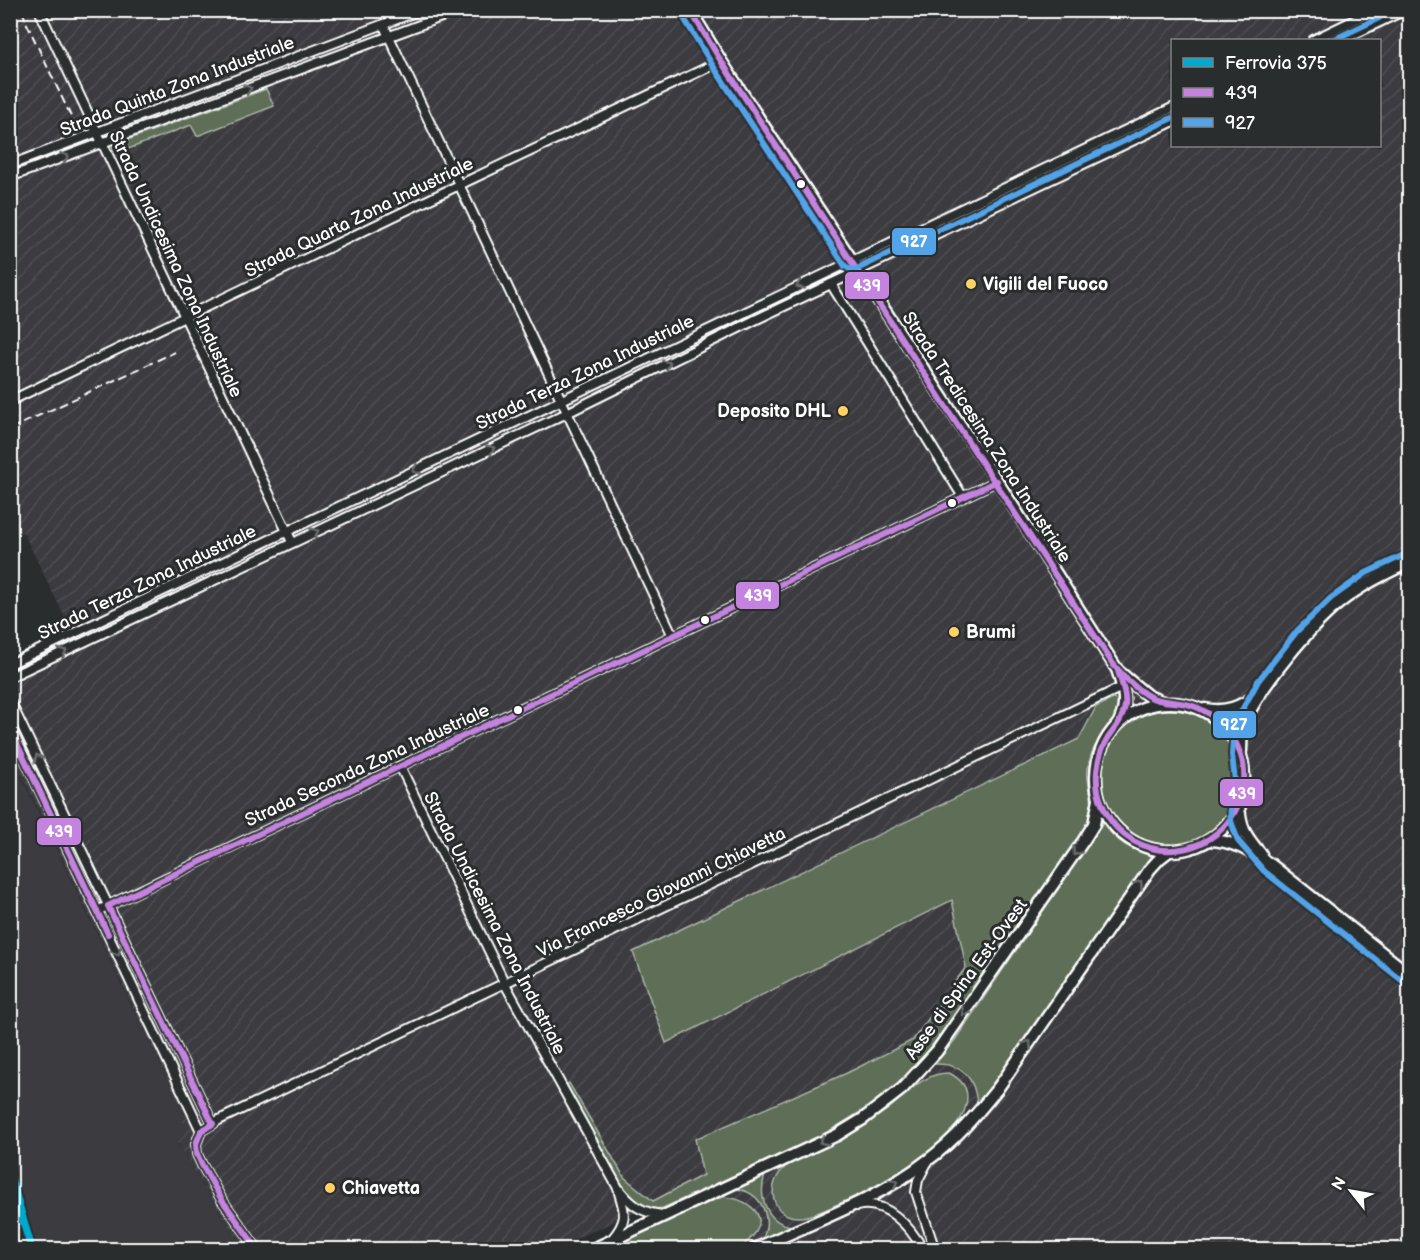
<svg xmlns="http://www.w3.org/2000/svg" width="1420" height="1260" viewBox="0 0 1420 1260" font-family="'Balsamiq Sans',sans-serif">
<defs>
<pattern id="industrial-furrows" width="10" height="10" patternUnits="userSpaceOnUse" patternTransform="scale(1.5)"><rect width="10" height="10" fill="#3a3a40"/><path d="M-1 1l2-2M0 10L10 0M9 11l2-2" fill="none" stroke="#4e4e53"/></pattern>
</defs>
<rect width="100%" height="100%" fill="#2a2d2e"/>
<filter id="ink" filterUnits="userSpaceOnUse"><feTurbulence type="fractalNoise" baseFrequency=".0167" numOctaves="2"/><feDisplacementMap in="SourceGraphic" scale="12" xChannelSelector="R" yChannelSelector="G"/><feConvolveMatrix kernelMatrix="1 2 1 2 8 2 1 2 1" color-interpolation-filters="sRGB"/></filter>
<g filter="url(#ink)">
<!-- built -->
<path fill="#3a3a40" d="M10,753L183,1112V1137L176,1142L242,1249H37L11,1158Z"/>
<!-- industrial -->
<path fill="url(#industrial-furrows)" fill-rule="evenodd" d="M11,11H1409V1249H733L704,1182L552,1249H242L176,1142L183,1137V1112L11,753V658L70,628L23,532L11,537ZM1172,40H1380V146H1172Z"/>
<!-- grass -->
<g fill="#5e6e56" stroke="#aeb6aa" stroke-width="1.5">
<path d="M266,89L274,106L197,136L191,125L118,153L113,151L112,147L116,144Z"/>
<path d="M1113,699L1117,700L1120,704C1114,725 1095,738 1089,762C1085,776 1091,790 1092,804C1092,810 1089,817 1088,823L945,1029L913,1070L897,1085L880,1100L826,1133L663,1208L647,1210L631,1200L566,1085L569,1083L624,1177L653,1201L703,1175L695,1139L847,1073L913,1040L966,967L952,900L666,1043L633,952L1079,739L1096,707Z"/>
<circle cx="1170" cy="778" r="68"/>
<path d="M1103,823C1115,841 1131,850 1152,856L1003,1070L977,1104C975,1078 962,1063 935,1064L955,1040Z"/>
<path d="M949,1073C959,1078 967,1085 967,1097C968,1141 872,1190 836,1205C825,1210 813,1216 801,1217C773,1219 765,1189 782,1170C794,1158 815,1153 830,1145C849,1135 867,1124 884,1112C906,1097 920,1073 949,1073Z"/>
<path d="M765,1175C758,1196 766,1223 792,1226L762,1240C773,1218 762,1192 736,1189Z"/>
<path d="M724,1197C741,1198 768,1210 756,1232C752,1238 745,1244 740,1249L604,1250L714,1199Z"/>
</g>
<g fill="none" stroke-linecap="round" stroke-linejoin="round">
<defs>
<g id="minor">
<path d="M39,10L292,542"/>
<path d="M383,24L673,636"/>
<path d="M1313,40L1375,10"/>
<path d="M1342,40L1405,10"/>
<path d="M10,165L421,10"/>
<path d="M10,177L460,10"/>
<path d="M831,284L963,497"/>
<path d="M10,401L459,185L721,61"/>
<path d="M10,664L1172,108"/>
<path d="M10,677L567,413L757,319L1172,122"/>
<path d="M10,701L213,1124"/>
<path d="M10,728L201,1131"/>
<path d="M400,766L505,984L618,1188C631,1205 642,1213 663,1215"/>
<path d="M97,911L997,481"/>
<path d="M201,1131L219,1120L1122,687"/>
<path d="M201,1131L196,1144L197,1154L202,1165L222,1200L258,1250"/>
<path d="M928,1161L918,1180L916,1192L935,1250"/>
<path d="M857,1206C886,1199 910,1226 923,1250"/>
<path d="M612,1239C627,1221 626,1214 619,1193"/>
</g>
<g id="secondary">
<path d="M690,10L721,61L997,481L1118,671L1148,696L1165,703"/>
<path d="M1118,672C1123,689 1128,703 1120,720"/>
<circle cx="1170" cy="777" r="74"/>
<path d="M1205,709C1226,713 1241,707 1257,694"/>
<path d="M1241,751C1241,740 1242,729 1246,719C1261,685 1309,628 1338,604C1360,586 1384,574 1410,562"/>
<path d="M1239,804C1240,827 1245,836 1261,854"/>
<path d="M1209,840C1232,840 1251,852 1270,864L1410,975"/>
<path d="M591,1250L837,1135L863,1119L902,1089L937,1051L1084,840L1094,824L1099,799"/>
<path d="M753,1250C812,1222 876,1201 928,1160C955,1140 977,1114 998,1088L1150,869L1160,858L1169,851"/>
</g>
</defs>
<!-- minor casing -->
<use href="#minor" stroke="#fff" stroke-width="12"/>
<!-- secondary casing -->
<use href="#secondary" stroke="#fff" stroke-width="15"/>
<!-- minor -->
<use href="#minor" stroke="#2a2d2e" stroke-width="8"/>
<!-- secondary -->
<use href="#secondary" stroke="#2a2d2e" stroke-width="10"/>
<!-- rail -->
<g stroke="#fff" stroke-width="2" stroke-dasharray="9 4.5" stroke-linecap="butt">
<path d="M22,10L27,24L76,127"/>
<path d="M10,429L175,352"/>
</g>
<defs>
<g id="bus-1">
<path d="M690,10L721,61L1113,664C1123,676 1135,689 1150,697C1162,703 1177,701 1190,705C1225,716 1250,752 1243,789C1228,862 1130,873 1102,804C1093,783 1096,757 1108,738C1115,728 1123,719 1125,706C1127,694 1121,682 1118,671"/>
<path d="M10,729L108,934"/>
<path d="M201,1131L213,1124L108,906L997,481"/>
<path d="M201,1131L196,1144L197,1154L202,1165L222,1200L258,1250"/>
</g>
<g id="bus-2">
<path d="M682,15L713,66L845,266L851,270L857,269L1172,118"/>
<path d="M1333,40L1379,18"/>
<path d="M1404,982L1264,871L1238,841L1231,821L1230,804L1235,781L1232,755L1234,725L1258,681L1297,631L1331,598L1366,573L1406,554"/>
</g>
</defs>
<!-- bus-1 casing -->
<use href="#bus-1" stroke="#2a2d2e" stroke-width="10"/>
<!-- bus-2 casing -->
<use href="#bus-2" stroke="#2a2d2e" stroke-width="10"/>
<!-- bus-1 -->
<use href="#bus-1" stroke="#c483df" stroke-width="6"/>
<!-- bus-2 -->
<use href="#bus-2" stroke="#53a3e8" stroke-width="6"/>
<defs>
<path id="rail-1" d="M10,1176L32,1250"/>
</defs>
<!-- rail-1 casing -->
<use href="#rail-1" stroke="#2a2d2e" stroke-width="12"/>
<!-- rail-1 -->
<use href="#rail-1" stroke="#00a9ce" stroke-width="8"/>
</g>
<!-- one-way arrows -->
<defs><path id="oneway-chevron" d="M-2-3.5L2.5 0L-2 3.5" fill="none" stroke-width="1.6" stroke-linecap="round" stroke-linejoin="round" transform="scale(1.5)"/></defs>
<g stroke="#6a6c6d">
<use href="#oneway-chevron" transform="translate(248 89) rotate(-20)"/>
<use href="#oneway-chevron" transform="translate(65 157) rotate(-20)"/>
<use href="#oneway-chevron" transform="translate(800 285) rotate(155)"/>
<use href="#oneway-chevron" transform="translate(667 364) rotate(-26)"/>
<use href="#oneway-chevron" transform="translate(491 449) rotate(-25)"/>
<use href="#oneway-chevron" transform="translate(416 470) rotate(155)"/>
<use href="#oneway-chevron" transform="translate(315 532) rotate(-25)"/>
<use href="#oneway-chevron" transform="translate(63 652) rotate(-26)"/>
<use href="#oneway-chevron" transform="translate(38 758) rotate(-116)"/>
<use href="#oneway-chevron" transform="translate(1076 852) rotate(125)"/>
<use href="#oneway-chevron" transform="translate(1139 884) rotate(-55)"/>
<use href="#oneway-chevron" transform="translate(117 952) rotate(64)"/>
<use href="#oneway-chevron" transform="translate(965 1012) rotate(125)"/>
<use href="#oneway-chevron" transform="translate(1028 1044) rotate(-55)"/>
<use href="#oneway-chevron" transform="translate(823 1141) rotate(155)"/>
<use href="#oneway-chevron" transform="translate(894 1183) rotate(-31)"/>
</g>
</g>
<!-- markers -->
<g fill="#fff" stroke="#2a2d2e" stroke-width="2">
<circle cx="801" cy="184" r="5"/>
<circle cx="952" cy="503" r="5"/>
<circle cx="705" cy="620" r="5"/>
<circle cx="518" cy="710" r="5"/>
</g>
<g fill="#ffd166" stroke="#2a2d2e" stroke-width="2">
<circle cx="971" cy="284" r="6"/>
<circle cx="843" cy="411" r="6"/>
<circle cx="954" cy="632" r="6"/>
<circle cx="330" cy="1188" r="6"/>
</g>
<g text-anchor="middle" stroke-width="6" stroke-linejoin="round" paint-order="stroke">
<!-- street labels -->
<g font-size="18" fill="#fff" stroke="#2a2d2e">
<text transform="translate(177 86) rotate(-21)" y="6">Strada Quinta Zona Industriale</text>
<text transform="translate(359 217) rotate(-26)" y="6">Strada Quarta Zona Industriale</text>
<text transform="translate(176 264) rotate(65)" y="6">Strada Undicesima Zona Industriale</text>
<text transform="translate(585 372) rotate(-26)" y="6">Strada Terza Zona Industriale</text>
<text transform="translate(987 437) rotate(57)" y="6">Strada Tredicesima Zona Industriale</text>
<text transform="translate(147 582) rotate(-26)" y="6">Strada Terza Zona Industriale</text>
<text transform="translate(367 765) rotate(-25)" y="6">Strada Seconda Zona Industriale</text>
<text transform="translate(661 892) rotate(-26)" y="6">Via Francesco Giovanni Chiavetta</text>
<text transform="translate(495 923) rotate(63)" y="6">Strada Undicesima Zona Industriale</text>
<text transform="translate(966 979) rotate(-54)" y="6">Asse di Spina Est-Ovest</text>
</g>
<!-- poi labels -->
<g font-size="18" font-weight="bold" fill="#fff" stroke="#2a2d2e" text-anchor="start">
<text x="983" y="290">Vigili del Fuoco</text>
<text x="831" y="417" text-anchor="end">Deposito DHL</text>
<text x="966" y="638">Brumi</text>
<text x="342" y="1194">Chiavetta</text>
</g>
</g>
<g stroke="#2a2d2e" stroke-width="2">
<rect x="891" y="227" width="46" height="29" rx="6" fill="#53a3e8"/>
<rect x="844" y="271" width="46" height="29" rx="6" fill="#c483df"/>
<rect x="735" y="581" width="45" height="29" rx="6" fill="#c483df"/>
<rect x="1212" y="710" width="45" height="29" rx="6" fill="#53a3e8"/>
<rect x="1219" y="778" width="45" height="29" rx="6" fill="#c483df"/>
<rect x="36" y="817" width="46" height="29" rx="6" fill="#c483df"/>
</g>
<g font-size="16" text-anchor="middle" font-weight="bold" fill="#fff">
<text x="914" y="247">927</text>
<text x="867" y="291">439</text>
<text x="758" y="601">439</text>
<text x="1234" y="730">927</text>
<text x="1242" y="799">439</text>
<text x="59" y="837">439</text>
</g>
<!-- margin -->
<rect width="1420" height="1260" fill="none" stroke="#2a2d2e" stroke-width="36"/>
<rect x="18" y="18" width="1384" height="1224" fill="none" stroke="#fff" stroke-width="2" filter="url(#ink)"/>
<!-- legend -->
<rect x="1171" y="39" width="210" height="108" fill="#2a2d2e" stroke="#7f8182" stroke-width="1.5"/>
<rect x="1183" y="58" width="30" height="9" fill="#00a9ce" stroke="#7f8182" stroke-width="1.5"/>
<text x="1225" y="69" font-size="18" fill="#ffffff">Ferrovia 375</text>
<rect x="1183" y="88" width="30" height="9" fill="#c483df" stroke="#7f8182" stroke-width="1.5"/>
<text x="1225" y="99" font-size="18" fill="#ffffff">439</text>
<rect x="1183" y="118" width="30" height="9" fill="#53a3e8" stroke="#7f8182" stroke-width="1.5"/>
<text x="1225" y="129" font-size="18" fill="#ffffff">927</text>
<!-- north arrow -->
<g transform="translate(1351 1191) rotate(301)" stroke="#2a2d2e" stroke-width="4.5" paint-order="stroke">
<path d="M0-4.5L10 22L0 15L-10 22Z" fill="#ffffff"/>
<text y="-9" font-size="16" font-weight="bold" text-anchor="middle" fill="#ffffff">N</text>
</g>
</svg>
